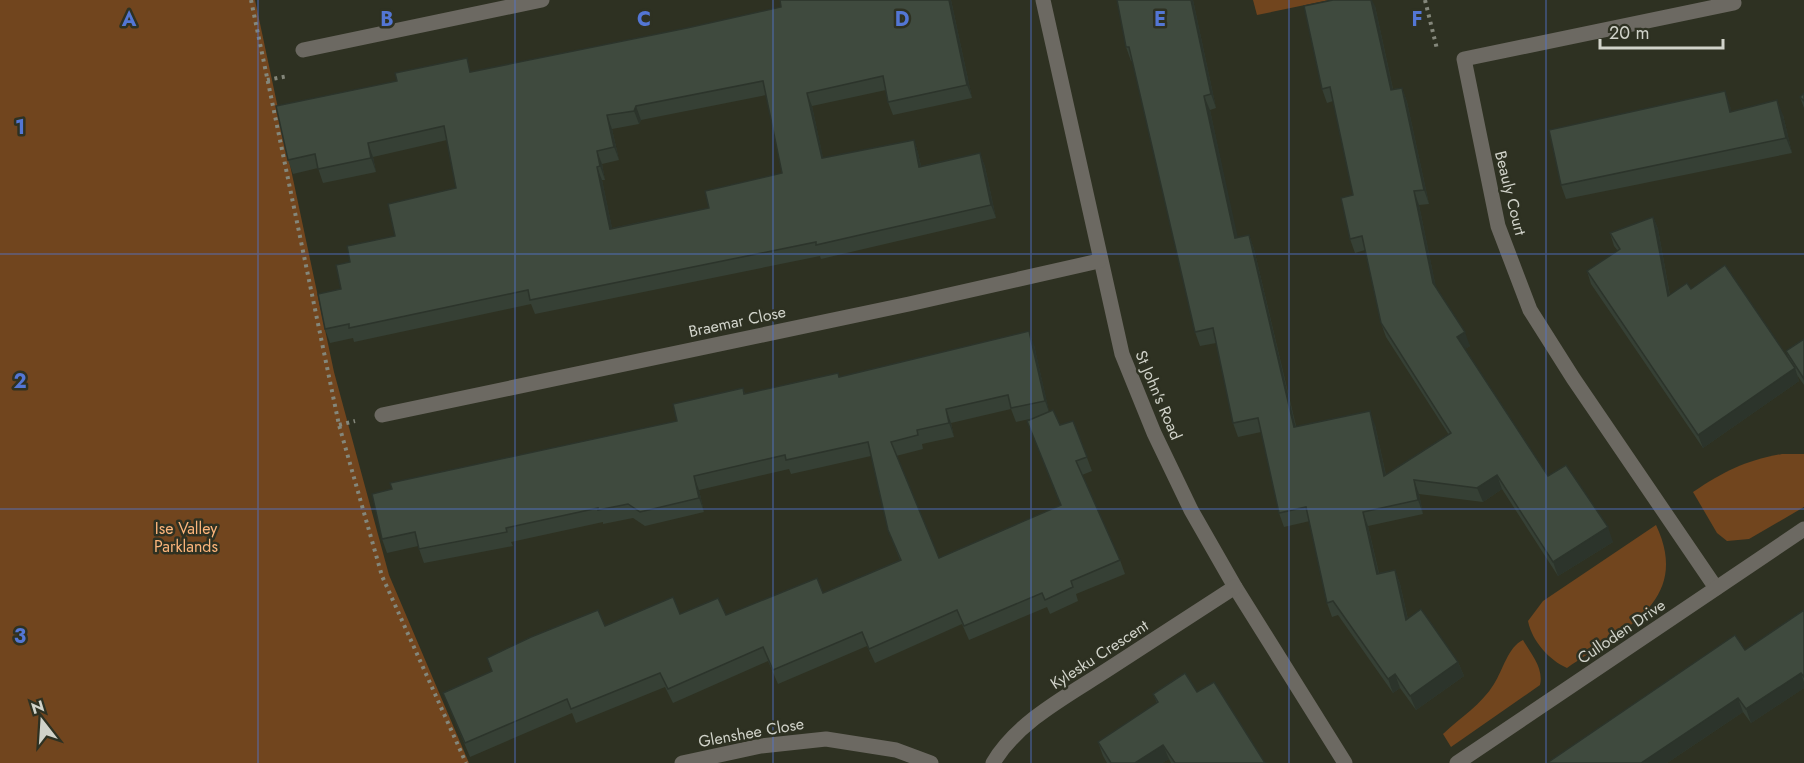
<svg xmlns="http://www.w3.org/2000/svg" width="1804" height="763" viewBox="0 0 1804 763" font-family="Jost,sans-serif">
<rect width="100%" height="100%" fill="#2e3122"/>
<!-- green -->
<g fill="#71451e">
<path d="M0,0H255L334,372L389,575L469,763H0Z"/>
<path d="M1253,0H1329L1257,15Z"/>
<path d="M1782,454H1804V507L1749,539L1727,541L1717,533L1693,492C1725,471 1744,461 1782,454Z"/>
<path d="M1656,525C1693,603 1620,631 1567,668C1549,660 1532,641 1528,621L1543,601Z"/>
<path d="M1523,640C1531,654 1544,668 1540,685L1451,747L1443,734C1461,717 1482,704 1494,684C1503,670 1508,647 1523,640Z"/>
</g>
<g fill="none" stroke-linecap="round" stroke-linejoin="round">
<!-- path -->
<g stroke="#84877b" stroke-width="4" stroke-dasharray="3 4.5" stroke-linecap="butt">
<path d="M251,0L339,425L382,576L466,763"/>
<path d="M1425,0L1437,49"/>
<path d="M267,80L288,76"/>
<path d="M339,425L355,421"/>
</g>
<!-- minor -->
<g stroke="#6c6962" stroke-width="15">
<path d="M1043,0L1122,354L1154,433L1191,510L1235,587L1345,763"/>
<path d="M303,50L542,0"/>
<path d="M382,415L909,304L1099,261"/>
<path d="M1716,588L1573,378L1530,310L1498,226L1464,59L1734,3"/>
<path d="M682,763L761,746L826,739L896,750L931,763"/>
<path d="M993,763C1017,722 1067,696 1107,670C1149,643 1192,615 1235,587"/>
<path d="M1457,763L1804,529"/>
</g>
</g>
<!-- wall -->
<g fill="#364035" fill-rule="evenodd">
<path d="M780,0H951L972,98L893,115L888,102L886,90L812,106L823,158L914,140L918,153L921,166L980,153L985,167L996,218L821,259L820,256L535,314L531,304L354,342L353,338L330,343L325,329L341,289L350,262L395,236L456,188L447,140L373,157L376,172L323,183L318,168L293,174L288,160L472,72L687,28L781,7ZM766,95L782,173L709,208L612,228L602,180H605L602,164L619,160L612,129L639,124L641,120Z"/>
<path d="M1117,0H1193L1216,108L1210,110L1237,238L1249,235L1254,249L1296,426L1375,425L1386,475L1449,435L1386,337L1381,323L1365,250L1355,253L1350,239L1353,195L1333,101L1327,103L1322,89L1375,6L1393,89L1402,88L1407,102L1429,204L1419,205L1436,288L1470,346L1465,349L1548,476L1613,542L1558,576L1502,489L1483,502L1419,494L1423,514L1368,526L1379,573L1395,570L1400,584L1408,619L1458,662L1464,676L1416,710L1400,688L1393,693L1338,615L1332,617L1327,603L1310,521L1284,527L1279,513L1261,432L1238,437L1233,423L1216,343L1200,346L1195,332L1133,61H1131L1126,47Z"/>
<path d="M1804,93V108L1800,97Z"/>
<path d="M1730,106L1731,111L1783,115L1792,153L1566,199L1561,185Z"/>
<path d="M1653,217L1658,229L1670,295L1691,289L1789,359L1786,351L1804,339V385L1797,375L1799,381L1703,448L1591,284L1587,271L1618,251L1614,246L1610,233Z"/>
<path d="M1034,345L1049,412L1060,425L1073,421L1092,471L1082,475L1120,560L1125,574L1076,594L1078,601L1050,614L1047,607L969,640L962,624L875,663L867,646L778,684L768,661L673,703L665,687L576,723L572,713L470,757L443,693L492,671L487,658L605,626L680,614L726,615L823,593L900,560L888,530L871,456L791,474L789,469L699,490L704,512L645,526L633,518L603,524V522L511,542L513,546L424,563L418,546L387,553L382,539L677,421L743,388L745,394ZM1011,409L1016,422L1034,418L1027,421L1061,506L939,558L896,456L923,449L922,444L954,437L951,423Z"/>
<path d="M1804,610V688L1751,723L1743,712L1667,763H1547L1745,650Z"/>
<path d="M1197,692L1265,763H1171L1169,759L1162,763H1107L1103,756L1098,742L1157,703L1153,694Z"/>
</g>
<!-- shaded-wall -->
<g fill="#2c342b">
<path d="M949,0H951L972,98L967,85Z"/>
<path d="M1191,0H1193L1216,108L1211,94Z"/>
<path d="M1371,0H1372L1375,6L1396,104L1391,90Z"/>
<path d="M1402,88L1407,102L1429,204L1424,190Z"/>
<path d="M1725,91L1730,106L1735,126L1730,112Z"/>
<path d="M807,93L812,106L826,172L822,158Z"/>
<path d="M1204,96L1210,110L1241,252L1235,238Z"/>
<path d="M1777,100L1783,115L1792,153L1786,138Z"/>
<path d="M636,106L641,120L639,124L634,111Z"/>
<path d="M607,115L612,129L619,160L614,147Z"/>
<path d="M914,140L918,153L924,180L919,167Z"/>
<path d="M368,143L373,157L376,172L371,158Z"/>
<path d="M597,151L602,164L605,180L600,166Z"/>
<path d="M980,153L985,167L996,218L991,205Z"/>
<path d="M597,167L602,180L615,242L610,229Z"/>
<path d="M1414,191L1419,205L1438,297L1433,283Z"/>
<path d="M1653,217L1658,229L1672,308L1668,296Z"/>
<path d="M1249,235L1254,249L1299,441L1294,427Z"/>
<path d="M1029,331L1034,345L1050,415L1045,401Z"/>
<path d="M1465,332L1470,346L1462,351L1457,337Z"/>
<path d="M1795,368L1799,381L1703,448L1698,435Z"/>
<path d="M946,409L951,423L954,437L949,423Z"/>
<path d="M1370,411L1375,425L1389,490L1384,476Z"/>
<path d="M1497,475L1502,489L1483,502L1477,488Z"/>
<path d="M694,476L699,490L704,512L699,498Z"/>
<path d="M1414,480L1419,494L1423,514L1418,500Z"/>
<path d="M1363,512L1368,526L1382,588L1377,574Z"/>
<path d="M1608,527L1613,542L1558,576L1553,562Z"/>
<path d="M1395,570L1400,584L1411,634L1406,620Z"/>
<path d="M1458,662L1464,676L1416,710L1410,696Z"/>
<path d="M1801,673L1804,682V688L1751,723L1746,709Z"/>
<path d="M1395,674L1400,688L1393,693L1388,679Z"/>
<path d="M1738,698L1743,712L1667,763H1641Z"/>
<path d="M1163,745L1169,759L1162,763H1135Z"/>
</g>
<!-- building -->
<g fill="#3f4a3e" stroke="#2c342b" stroke-width="1.5" fill-rule="evenodd">
<path d="M780,0H949L967,85L888,102L883,76L807,93L822,158L914,140L919,167L980,153L991,205L816,245V242L530,300L528,290L349,328V324L325,329L318,294L341,289L336,265L350,262L347,246L395,236L388,204L456,188L444,126L368,143L371,158L318,169L315,154L288,160L276,106L397,81L395,73L467,58L470,72L687,28L781,7ZM763,81L782,173L705,191L709,208L610,229L597,167L600,166L597,151L614,147L607,115L634,111L636,106Z"/>
<path d="M1117,0H1191L1211,94L1204,96L1235,238L1249,235L1294,427L1370,411L1384,476L1451,433L1381,323L1362,236L1350,239L1341,198L1353,195L1330,87L1322,89L1304,6L1333,0H1371L1391,90L1402,88L1424,190L1414,191L1433,283L1465,332L1457,337L1548,476L1566,465L1608,527L1553,562L1497,475L1477,488L1414,480L1418,500L1363,512L1377,574L1395,570L1406,620L1421,609L1458,662L1410,696L1395,674L1388,679L1333,601L1327,603L1306,507L1279,513L1258,418L1233,423L1213,328L1195,332L1129,47H1126Z"/>
<path d="M1725,91L1730,112L1777,100L1786,138L1561,185L1549,130Z"/>
<path d="M1804,93V101L1800,97Z"/>
<path d="M1653,217L1668,296L1687,283L1691,289L1725,265L1795,368L1698,435L1587,271L1620,249L1610,233Z"/>
<path d="M1029,331L1045,401L1011,408L1008,395L946,409L949,423L917,430L918,435L891,442L939,558L1061,505L1027,421L1053,410L1060,425L1073,421L1087,457L1076,461L1120,560L1071,581L1073,587L1045,600L1042,593L964,626L957,610L869,649L862,632L773,670L763,647L668,689L660,673L571,709L567,699L465,743L443,693L492,671L487,658L531,637L598,610L605,626L673,597L680,614L718,598L726,615L817,578L823,593L901,560L888,530L868,442L786,460L785,455L694,476L699,498L640,512L628,504L598,510V508L506,528L507,532L419,549L415,532L382,539L372,494L392,489L390,483L677,421L673,404L743,388L744,394L838,373L839,377Z"/>
<path d="M1804,339V379L1786,351Z"/>
<path d="M1804,610V677L1801,673L1746,709L1738,698L1641,763H1547L1735,635L1745,650Z"/>
<path d="M1185,673L1197,692L1214,682L1265,763H1175L1163,745L1135,763H1111L1098,742L1158,702L1153,694Z"/>
</g>
<!-- grid -->
<path fill="none" stroke="#5376d4" stroke-width="1.5" stroke-opacity="0.55" d="M258,0V763M515,0V763M773,0V763M1031,0V763M1289,0V763M1546,0V763M0,254H1804M0,509H1804"/>
<g text-anchor="middle" stroke-width="5" stroke-linejoin="round" paint-order="stroke">
<!-- street labels -->
<g font-size="16" fill="#d1d3ca" stroke="#2e3122">
<text transform="translate(1511 193) rotate(76)" y="6">Beauly Court</text>
<text transform="translate(737 321) rotate(-12)" y="6">Braemar Close</text>
<text transform="translate(1159 395) rotate(67)" y="6">St John's Road</text>
<text transform="translate(1621 631) rotate(-34)" y="6">Culloden Drive</text>
<text transform="translate(1099 654) rotate(-33)" y="6">Kylesku Crescent</text>
<text transform="translate(751 732) rotate(-10)" y="6">Glenshee Close</text>
</g>
<!-- park labels -->
<g font-size="16" fill="#fcb57b" stroke="#2e3122">
<text x="186" y="534">Ise Valley<tspan x="186" dy="18">Parklands</tspan></text>
</g>
</g>
<g font-size="20" text-anchor="middle" font-weight="bold" fill="#5376d4" stroke="#2e3122" stroke-width="5" stroke-linejoin="round" paint-order="stroke">
<text x="129" y="26">A</text>
<text x="387" y="26">B</text>
<text x="644" y="26">C</text>
<text x="902" y="26">D</text>
<text x="1160" y="26">E</text>
<text x="1417" y="26">F</text>
<text x="20" y="134">1</text>
<text x="20" y="388">2</text>
<text x="20" y="643">3</text>
</g>
<!-- north arrow -->
<g transform="translate(42 721) rotate(343)" stroke="#2e3122" stroke-width="4.5" paint-order="stroke">
<path d="M0-4.5L10 22L0 15L-10 22Z" fill="#d1d3ca"/>
<text y="-9" font-size="16" font-weight="bold" text-anchor="middle" fill="#d1d3ca">N</text>
</g>
<!-- scale -->
<path d="M1600 39v9h123v-9" fill="none" stroke="#d1d3ca" stroke-width="3"/>
<text x="1609" y="39" font-size="18" fill="#d1d3ca" stroke="#2e3122" stroke-width="4.5" paint-order="stroke">20 m</text>
</svg>
